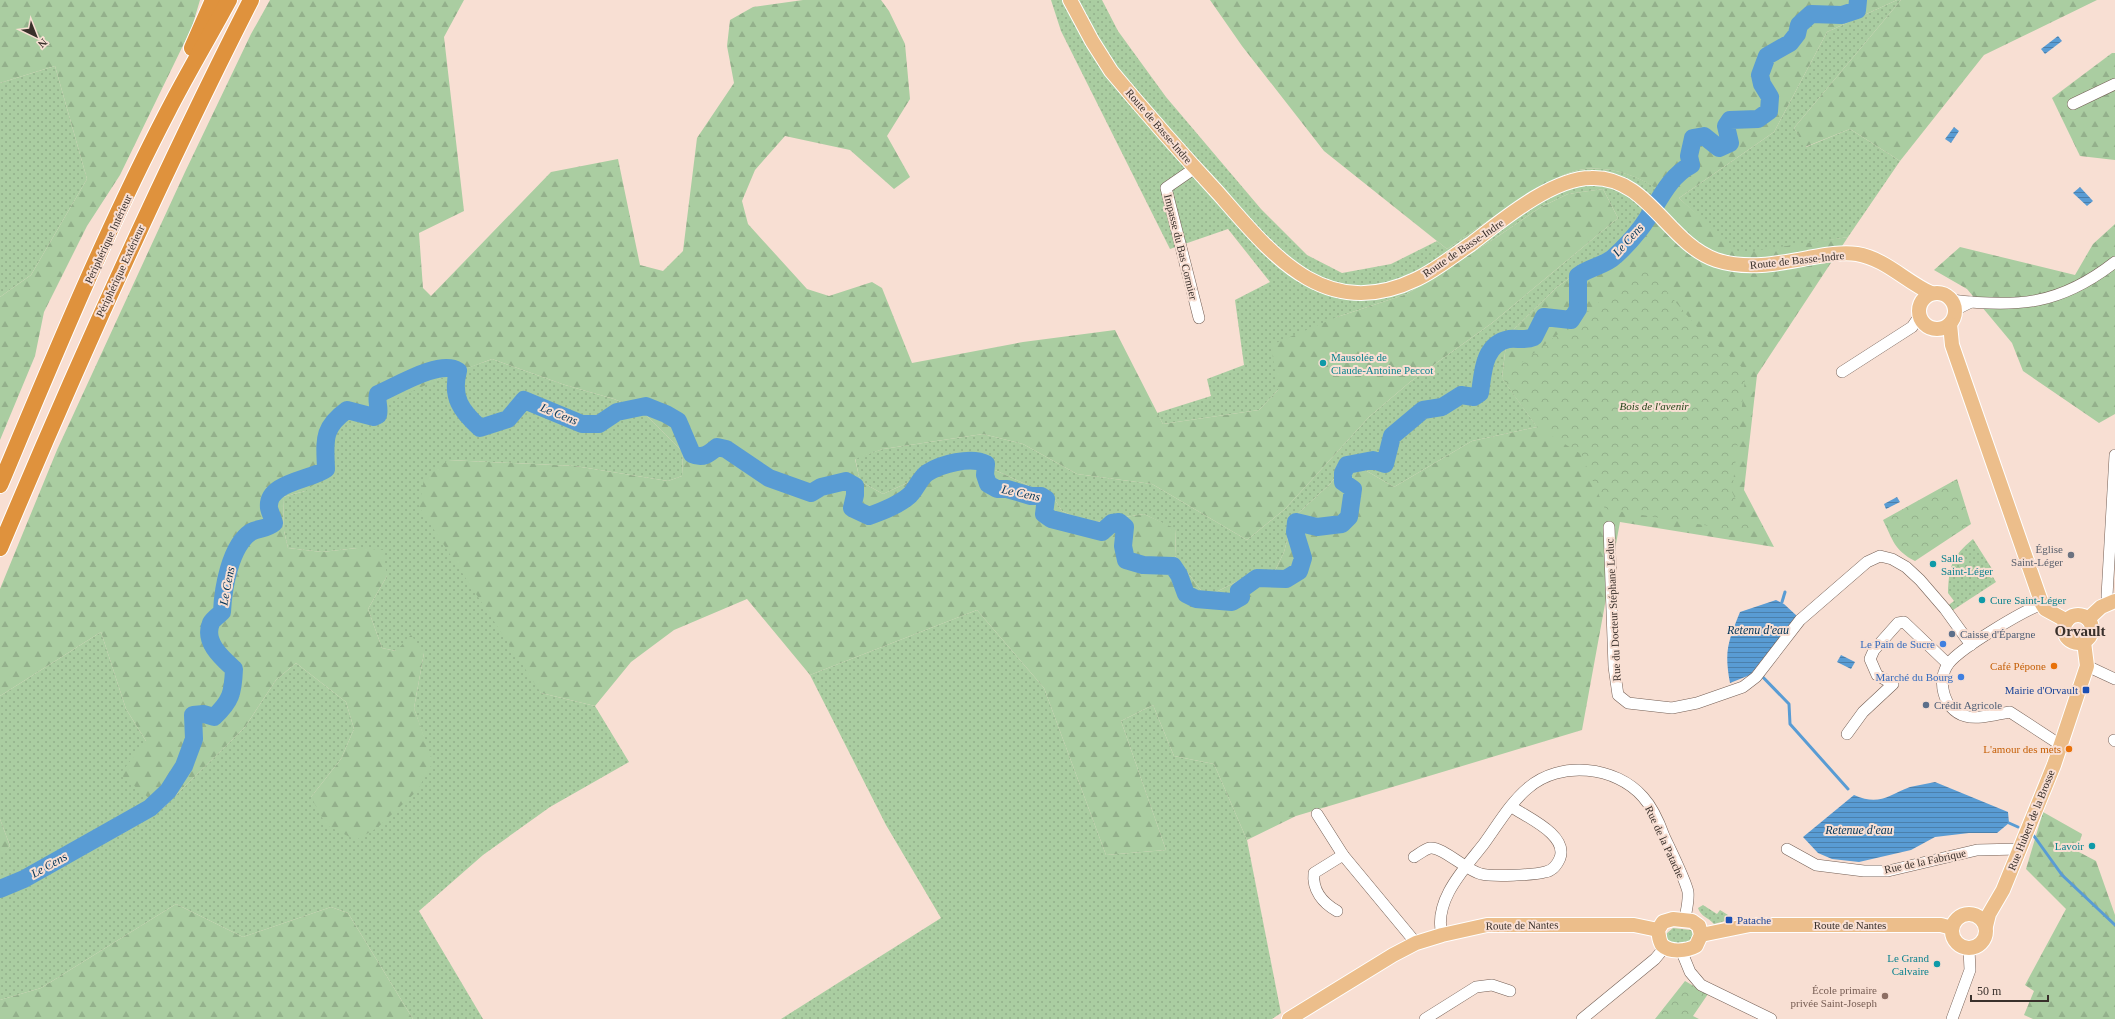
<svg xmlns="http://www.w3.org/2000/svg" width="2115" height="1019" viewBox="0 0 2115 1019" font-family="Georgia,serif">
<defs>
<pattern id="grass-dots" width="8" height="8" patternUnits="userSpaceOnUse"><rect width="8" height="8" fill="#aacda1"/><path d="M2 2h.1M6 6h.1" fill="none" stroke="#93b08b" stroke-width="1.8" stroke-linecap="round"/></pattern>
<pattern id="forest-firs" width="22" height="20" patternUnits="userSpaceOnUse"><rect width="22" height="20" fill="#aacda1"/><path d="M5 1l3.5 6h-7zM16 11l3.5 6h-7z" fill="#93b08b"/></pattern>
<pattern id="park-crowns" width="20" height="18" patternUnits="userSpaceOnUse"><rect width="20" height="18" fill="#aacda1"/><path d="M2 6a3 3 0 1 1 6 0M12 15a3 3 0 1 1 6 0" fill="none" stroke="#93b08b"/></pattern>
<pattern id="water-rules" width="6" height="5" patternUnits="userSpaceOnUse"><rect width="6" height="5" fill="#599cd4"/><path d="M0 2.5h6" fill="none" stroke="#4b80ac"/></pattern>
</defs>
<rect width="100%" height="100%" fill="#f8dfd3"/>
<!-- grass -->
<g fill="url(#grass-dots)">
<path d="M1051,0H1102L1118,31L1166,97L1261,209L1307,255L1342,273L1391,264L1437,241L1447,249C1476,229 1504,209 1534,191C1548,184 1563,173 1579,170C1607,165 1634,174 1658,189L1626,238L1557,287L1507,336L1502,378L1537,427L1472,441L1394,487L1348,460L1330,484L1293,518L1284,552L1274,573L1240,580L1206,597L1175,556L1176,530L1144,514L1089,523L1062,511L1053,497L995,470L942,467L883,494L860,481L855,458L883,449L983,434L1023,444L1077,474L1152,484L1247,540L1285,509L1369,417L1410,382L1492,323L1618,218L1603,189L1568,194L1541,207L1497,237L1407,294L1337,317L1278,390L1259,410L1163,424L1157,413L1211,396L1207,379L1244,365L1235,300L1270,282L1228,229L1170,249L1061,31Z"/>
<path d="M1897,0H1901L1794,128L1806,147L1850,129L1900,161L1848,237L1739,255L1679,198L1774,132L1827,32Z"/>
<path d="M55,66L87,179L31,275L0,297V83Z"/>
<path d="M492,359L565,385L614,399L642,411L683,452L682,476L668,481L575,466L448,460L541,693L595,706L629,762L550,807L483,855L419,911L483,1019H413L348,913L331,907L243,937L176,904L41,988L0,1000V855L10,846L0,819V696L101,632L126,709L146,741L162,809L245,727L276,680L296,663L346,702L354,729L341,759L311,797L432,762L414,708L424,653L396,651L382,648L368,609L387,576L357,548L322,552L288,548L284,531L283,497L305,491C308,480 314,451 320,442C340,412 455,373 492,359Z"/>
<path d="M1973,539L1994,572L1989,576L1991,578L1993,577L1996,582L1950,612L1946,607L1954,601L1948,593C1949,565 1952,557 1973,539Z"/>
<path d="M977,610L1044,688L1106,855L1166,850L1121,721L1153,705L1174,756L1214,764L1247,840L1281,1013L1272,1019H781L941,918L886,825L810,675Z"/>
<path d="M1703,905L1717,914L1720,910L1728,915L1725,921L1714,924C1708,917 1701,917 1698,908Z"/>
<path d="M1673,928L1691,930L1694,937L1692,942L1673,945L1668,942L1666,934Z"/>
</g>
<!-- forest -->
<g fill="url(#forest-firs)">
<path d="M0,0H200L192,27L120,175L87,226L44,312L35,356L0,440V297L31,275L87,179L55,66L0,83Z"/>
<path d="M270,0H464L444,37L464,211L419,233L423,288L431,296L551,172L618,159L640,265L663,271L683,251L697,138L734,83L727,46L730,20L753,7L803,0H881L889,11L905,44L910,99L887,136L910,177L894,189L850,150L785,136L755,170L742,201L748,224L807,289L829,296L872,282L882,288L912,363L1023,342L1115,330L1163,424L1259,410L1278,390L1271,345L1337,317L1407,294L1497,237L1541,207L1568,194L1603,189L1618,218L1492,323L1410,382L1369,417L1285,509L1247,540L1152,484L1077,474L1023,444L983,434L883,449L855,459L860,481L883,494L942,467L995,470L1053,497L1062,511L1089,523L1144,514L1176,529L1175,556L1206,597L1240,580L1274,573L1284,552L1293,518L1330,484L1348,460L1394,487L1472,441L1537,427L1502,378L1507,336L1557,287L1626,238L1657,189C1634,174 1606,165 1579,170C1563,173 1548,184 1534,191C1504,209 1476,229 1447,249L1324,151L1242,46L1210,0H1897L1827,32L1774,132L1679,198L1740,253L1848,237L1757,375L1744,490L1774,547L1620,522L1582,730L1296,816L1247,840L1214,764L1174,756L1153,705L1121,721L1166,850L1106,855L1044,688L977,610L810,675L747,599L674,630L631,662L595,706L541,693L419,507L424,479L448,460L575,466L668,481L682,476L683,452L642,411L614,399L565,385L492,359L439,379L340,424L320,442L333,471L305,491L283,497L284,531L288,548L322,552L357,548L383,550L387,576L368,609L382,648L396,651L411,635L424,653L414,708L433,762L417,791L377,828L356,840L326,825L311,797L341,759L354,729L346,702L296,663L276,680L245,727L162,809L120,774L146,741L126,709L101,632L0,696V589L57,450L185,172L251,34Z"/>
<path d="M1901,0H2097L1984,55L1900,161L1850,129L1805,147L1794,128Z"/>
<path d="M2112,53H2115V160L2080,156L2052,98Z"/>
<path d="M2115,224V414L2099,423L2023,371L2012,343L1967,289L1934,270L1960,247L2075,275L2093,244Z"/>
<path d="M2043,812L2082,834L2077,851L2096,861L2115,915V1019H2033L2024,1015L2034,991L2025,985L2066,909L2026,869Z"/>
<path d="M0,819L10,846L1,856L0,855Z"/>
<path d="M176,904L243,937L331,907L348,913L413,1019H0V1000L41,988Z"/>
</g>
<!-- park -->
<g fill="url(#park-crowns)">
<path d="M1645,266L1697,327L1746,371L1732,492L1753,533L1605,509L1581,454L1537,427L1502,378Z"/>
<path d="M1957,479L1971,524L1915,561C1894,550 1893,540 1883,520Z"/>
<path d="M1685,981L1708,994L1693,1016L1699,1019H1655Z"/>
</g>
<!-- water -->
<g fill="url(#water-rules)">
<path d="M2058,36L2062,41L2045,54L2041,49Z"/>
<path d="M1954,127L1959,131L1951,143L1945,139Z"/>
<path d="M2080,187L2093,201L2087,206L2073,193Z"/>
<path d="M1897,497L1900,502L1886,509L1884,504Z"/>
<path d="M1776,600L1784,604L1797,616L1750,675L1730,683C1724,651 1728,642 1740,612Z"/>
<path d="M1841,655L1855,662L1851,669L1837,662Z"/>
<path d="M1935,782L2008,812L2009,823L1997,833H1969L1935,837L1911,850L1859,862L1832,859L1818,853L1803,837L1854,795C1879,806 1887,796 1910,787C1918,785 1927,784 1935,782Z"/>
</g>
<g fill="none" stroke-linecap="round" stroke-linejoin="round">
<!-- stream -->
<g stroke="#599cd4" stroke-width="3">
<path d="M1782,602L1785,592"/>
<path d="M1755,669L1789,704L1790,724L1848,789"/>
<path d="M2009,823L2018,827"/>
<path d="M2034,836L2062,875L2115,925"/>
</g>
<!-- river -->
<path stroke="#599cd4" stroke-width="18" d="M0,889L24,879L150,808L168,791L184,766L194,739L193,715L204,714L214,717C231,701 233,693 234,669C222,658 203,642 211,623C213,619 219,615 222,612C223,589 230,546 251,532C259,528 267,529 274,523C273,518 270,513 269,508C266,482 312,480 326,469C325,440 322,428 347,410L374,417L378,415C380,408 376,402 378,394C397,386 440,359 458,371C451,397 461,411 480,428L508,419L524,400L582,424H599L617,412L646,406L666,414L678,421L692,454C703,459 709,454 717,447L726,449L769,478L811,493L821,487L846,481L855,486V495L852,508L869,516C883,511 899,505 910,495C916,489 920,478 927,473C941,464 971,456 986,464L985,475L988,484L997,489H1007L1031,496H1041L1046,499L1044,514L1051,519L1102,532L1112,523L1119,522L1125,527L1123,546L1126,560L1143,565L1173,566L1179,575L1186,594L1196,599L1232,602L1241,597L1239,591L1257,578L1286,579L1299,571L1303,558L1295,532L1296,522L1317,527L1342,524L1349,517L1353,489L1343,482V473L1347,465L1373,460L1385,464L1392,436L1423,410L1442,407L1461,395L1474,397L1480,393C1483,373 1483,344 1509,339C1518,338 1525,341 1534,337L1544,317L1571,320L1578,309V276C1589,267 1605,266 1615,256C1624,248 1633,238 1640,229C1657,207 1666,178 1691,165L1689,156L1693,138L1704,136L1719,148L1730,143L1726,126L1730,120L1758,119L1769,111L1770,97L1762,84L1760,75L1767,56L1790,43L1797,34L1799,25L1811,14L1842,15L1857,10L1858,0"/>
<defs>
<g id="minor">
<path d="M2073,104L2115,84"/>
<path d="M1195,168L1166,188L1199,318"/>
<path d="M1951,300C2018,308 2060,305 2115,262"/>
<path d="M1955,310L1971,302"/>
<path d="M1842,372L1912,327L1919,317"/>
<path d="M1609,527L1614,667L1618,695L1628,703L1672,708L1697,703L1743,687L1756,677L1800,620L1867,562L1880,556L1892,559L1906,567L1920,580L1945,609L1971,645"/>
<path d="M2108,603L2107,596L2115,455"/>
<path d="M2042,604C2023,611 1962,647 1949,663C1936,679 1943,710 1965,716C1978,720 1997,714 2010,712L2059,744"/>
<path d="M2087,666L2115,679"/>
<path d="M1847,734L1863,712L1893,684L1877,675L1870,659L1874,650L1898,623L1904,622L1948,664"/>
<path d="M2114,740L2115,741"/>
<path d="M1317,814L1343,855L1416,943"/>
<path d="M1787,849L1816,865L1864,871H1888L1977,850L2019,849"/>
<path d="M1414,857C1419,854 1425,849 1430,848C1442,846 1467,871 1481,874C1493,877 1534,875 1545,872C1553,871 1557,865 1560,858C1568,835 1528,818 1512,807"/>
<path d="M1337,911C1323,903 1312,890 1314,873L1343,855"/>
<path d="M1442,935C1433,901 1464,869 1483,845C1497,826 1510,803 1528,788C1560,760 1616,766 1643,797C1653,808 1659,822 1664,836C1670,849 1686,881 1688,892C1689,901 1686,911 1685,919"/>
<path d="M1681,950L1690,972L1701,985L1771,1019"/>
<path d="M1425,1019L1476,987L1492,985L1510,991"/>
<path d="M1582,1019L1655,959L1665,947"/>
<path d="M1952,1019L1970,970L1969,949"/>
</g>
<g id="major">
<path d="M1070,0L1092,41L1111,71C1146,113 1182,154 1219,194C1273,256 1326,323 1417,279C1436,270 1453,256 1471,244C1501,221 1552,178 1591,178C1648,176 1667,243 1716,260C1746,270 1777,264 1808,258C1825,255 1841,252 1857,254C1886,259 1906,282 1931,293"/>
<circle cx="1937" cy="311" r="18"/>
<path d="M1950,324L1952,345L2042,604L2045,609L2067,621"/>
<circle cx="2078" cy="629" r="14"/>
<path d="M2088,619L2101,607L2115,601"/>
<circle cx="1969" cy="931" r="17"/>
<path d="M1673,919L1692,921L1699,926L1701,935L1696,946C1687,951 1670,953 1662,945C1659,941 1659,935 1658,930L1663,922Z"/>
<path d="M1986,926L1989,914L2003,890L2054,765L2087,666L2084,642"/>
<path d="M1701,935L1750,925H1941L1952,928"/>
<path d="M1289,1019L1393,955L1416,943L1442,935L1487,925H1634L1658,930"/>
</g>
<g id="highway">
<path d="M192,48L213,0"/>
<path d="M0,485C53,359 105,232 168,111C187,74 209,37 229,0"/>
<path d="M0,548C78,362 160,179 251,0"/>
</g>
</defs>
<!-- minor casing -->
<use href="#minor" stroke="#745f55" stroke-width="12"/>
<!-- major casing -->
<use href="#major" stroke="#fff" stroke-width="16"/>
<!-- highway casing -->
<use href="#highway" stroke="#fff" stroke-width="18"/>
<!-- minor -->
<use href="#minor" stroke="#fff" stroke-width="11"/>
<!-- major -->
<use href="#major" stroke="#ecbe8b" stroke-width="14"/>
<!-- highway -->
<use href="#highway" stroke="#df923d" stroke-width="16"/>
</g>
<!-- markers -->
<g fill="#0f9aa8" stroke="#f8dfd3" stroke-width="1.5">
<circle cx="1323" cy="363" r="4"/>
<circle cx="1933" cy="564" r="4"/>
<circle cx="1982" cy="600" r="4"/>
<circle cx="2092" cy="846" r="4"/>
<circle cx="1937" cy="964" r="4"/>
</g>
<circle fill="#6b7280" stroke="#f8dfd3" stroke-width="1.5" cx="2071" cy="555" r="4"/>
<g fill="#5c6f8a" stroke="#f8dfd3" stroke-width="1.5">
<circle cx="1952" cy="634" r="4"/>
<circle cx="1926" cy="705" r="4"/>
</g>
<g fill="#3f7fe0" stroke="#f8dfd3" stroke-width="1.5">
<circle cx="1943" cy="644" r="4"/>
<circle cx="1961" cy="677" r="4"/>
</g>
<g fill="#e8710a" stroke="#f8dfd3" stroke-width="1.5">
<circle cx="2054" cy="666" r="4"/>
<circle cx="2069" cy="749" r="4"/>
</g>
<g fill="#1a4fb4" stroke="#f8dfd3" stroke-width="1.5">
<rect x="2082" y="686" width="8" height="8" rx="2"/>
<rect x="1725" y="916" width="8" height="8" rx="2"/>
</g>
<circle fill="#8d6e63" stroke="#f8dfd3" stroke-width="1.5" cx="1885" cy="996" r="4"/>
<g text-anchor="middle" stroke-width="4" stroke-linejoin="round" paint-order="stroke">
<!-- street labels -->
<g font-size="11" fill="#39302b" stroke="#f8dfd3">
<text transform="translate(1159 126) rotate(49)" y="4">Route de Basse-Indre</text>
<text transform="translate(108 239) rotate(-65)" y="4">Périphérique Intérieur</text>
<text transform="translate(1181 247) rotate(76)" y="4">Impasse du Bas Cormier</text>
<text transform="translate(1463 248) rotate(-34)" y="4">Route de Basse-Indre</text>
<text transform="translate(1797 260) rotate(-6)" y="4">Route de Basse-Indre</text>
<text transform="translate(120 271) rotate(-65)" y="4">Périphérique Extérieur</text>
<text transform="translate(1613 610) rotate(-93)" y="4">Rue du Docteur Stéphane Leduc</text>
<text transform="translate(2031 820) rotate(-68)" y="4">Rue Hubert de la Brosse</text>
<text transform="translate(1665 842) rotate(65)" y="4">Rue de la Patache</text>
<text transform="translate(1925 861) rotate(-12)" y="4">Rue de la Fabrique</text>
<text transform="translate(1522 925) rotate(-1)" y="4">Route de Nantes</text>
<text x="1850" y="929">Route de Nantes</text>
</g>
<!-- culture labels -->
<g font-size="11" fill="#0d838f" stroke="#f8dfd3" text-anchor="start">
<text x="1331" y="361">Mausolée de<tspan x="1331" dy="13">Claude-Antoine Peccot</tspan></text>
<text x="1941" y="562">Salle<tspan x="1941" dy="13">Saint-Léger</tspan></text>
<text x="1990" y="604">Cure Saint-Léger</text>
<text x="2084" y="850" text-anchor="end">Lavoir</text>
<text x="1929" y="962" text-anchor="end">Le Grand<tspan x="1929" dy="13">Calvaire</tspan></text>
</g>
<!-- park labels -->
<g font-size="11" font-style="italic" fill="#1d3f12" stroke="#f8dfd3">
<text x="1654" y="410">Bois de l'avenir</text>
</g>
<!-- worship labels -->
<g font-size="11" fill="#5b616d" stroke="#f8dfd3" text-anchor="end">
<text x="2063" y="553">Église<tspan x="2063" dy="13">Saint-Léger</tspan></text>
</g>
<!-- service labels -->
<g font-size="11" fill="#4e5e75" stroke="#f8dfd3" text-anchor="start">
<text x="1960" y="638">Caisse d'Épargne</text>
<text x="1934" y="709">Crédit Agricole</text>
</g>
<!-- shop labels -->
<g font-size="11" fill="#366cbe" stroke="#f8dfd3" text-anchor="end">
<text x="1935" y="648">Le Pain de Sucre</text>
<text x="1953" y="681">Marché du Bourg</text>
</g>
<!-- food labels -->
<g font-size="11" fill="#c56008" stroke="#f8dfd3" text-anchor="end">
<text x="2046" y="670">Café Pépone</text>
<text x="2061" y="753">L'amour des mets</text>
</g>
<!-- transit labels -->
<g font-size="11" fill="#164399" stroke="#f8dfd3" text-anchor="end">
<text x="2078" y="694">Mairie d'Orvault</text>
<text x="1737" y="924" text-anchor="start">Patache</text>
</g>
<!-- education labels -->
<g font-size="11" fill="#785e54" stroke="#f8dfd3" text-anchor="end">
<text x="1877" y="994">École primaire<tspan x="1877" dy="13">privée Saint-Joseph</tspan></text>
</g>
<!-- water labels -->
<g font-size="12" font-style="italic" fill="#003458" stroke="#f8dfd3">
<text transform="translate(1628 240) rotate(-48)" y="4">Le Cens</text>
<text transform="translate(559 414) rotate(22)" y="4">Le Cens</text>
<text transform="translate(1021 493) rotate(12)" y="4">Le Cens</text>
<text transform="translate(227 586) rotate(-79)" y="4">Le Cens</text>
<text x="1758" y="634">Retenu d'eau</text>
<text x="1859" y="834">Retenue d'eau</text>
<text transform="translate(49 865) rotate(-29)" y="4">Le Cens</text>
</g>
<!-- district labels -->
<g font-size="15" font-weight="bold" fill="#39302b" stroke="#f8dfd3">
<text x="2080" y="636">Orvault</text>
</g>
</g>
<!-- north arrow -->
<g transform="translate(36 36) rotate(137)" stroke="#f8dfd3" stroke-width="3" paint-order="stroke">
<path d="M0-3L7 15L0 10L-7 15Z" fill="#39302b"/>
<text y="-6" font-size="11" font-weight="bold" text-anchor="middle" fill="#39302b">N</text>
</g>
<!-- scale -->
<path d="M1971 995v6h77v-6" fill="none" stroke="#39302b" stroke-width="2"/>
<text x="1977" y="995" font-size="12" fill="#39302b" stroke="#f8dfd3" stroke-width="3" paint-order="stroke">50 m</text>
</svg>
